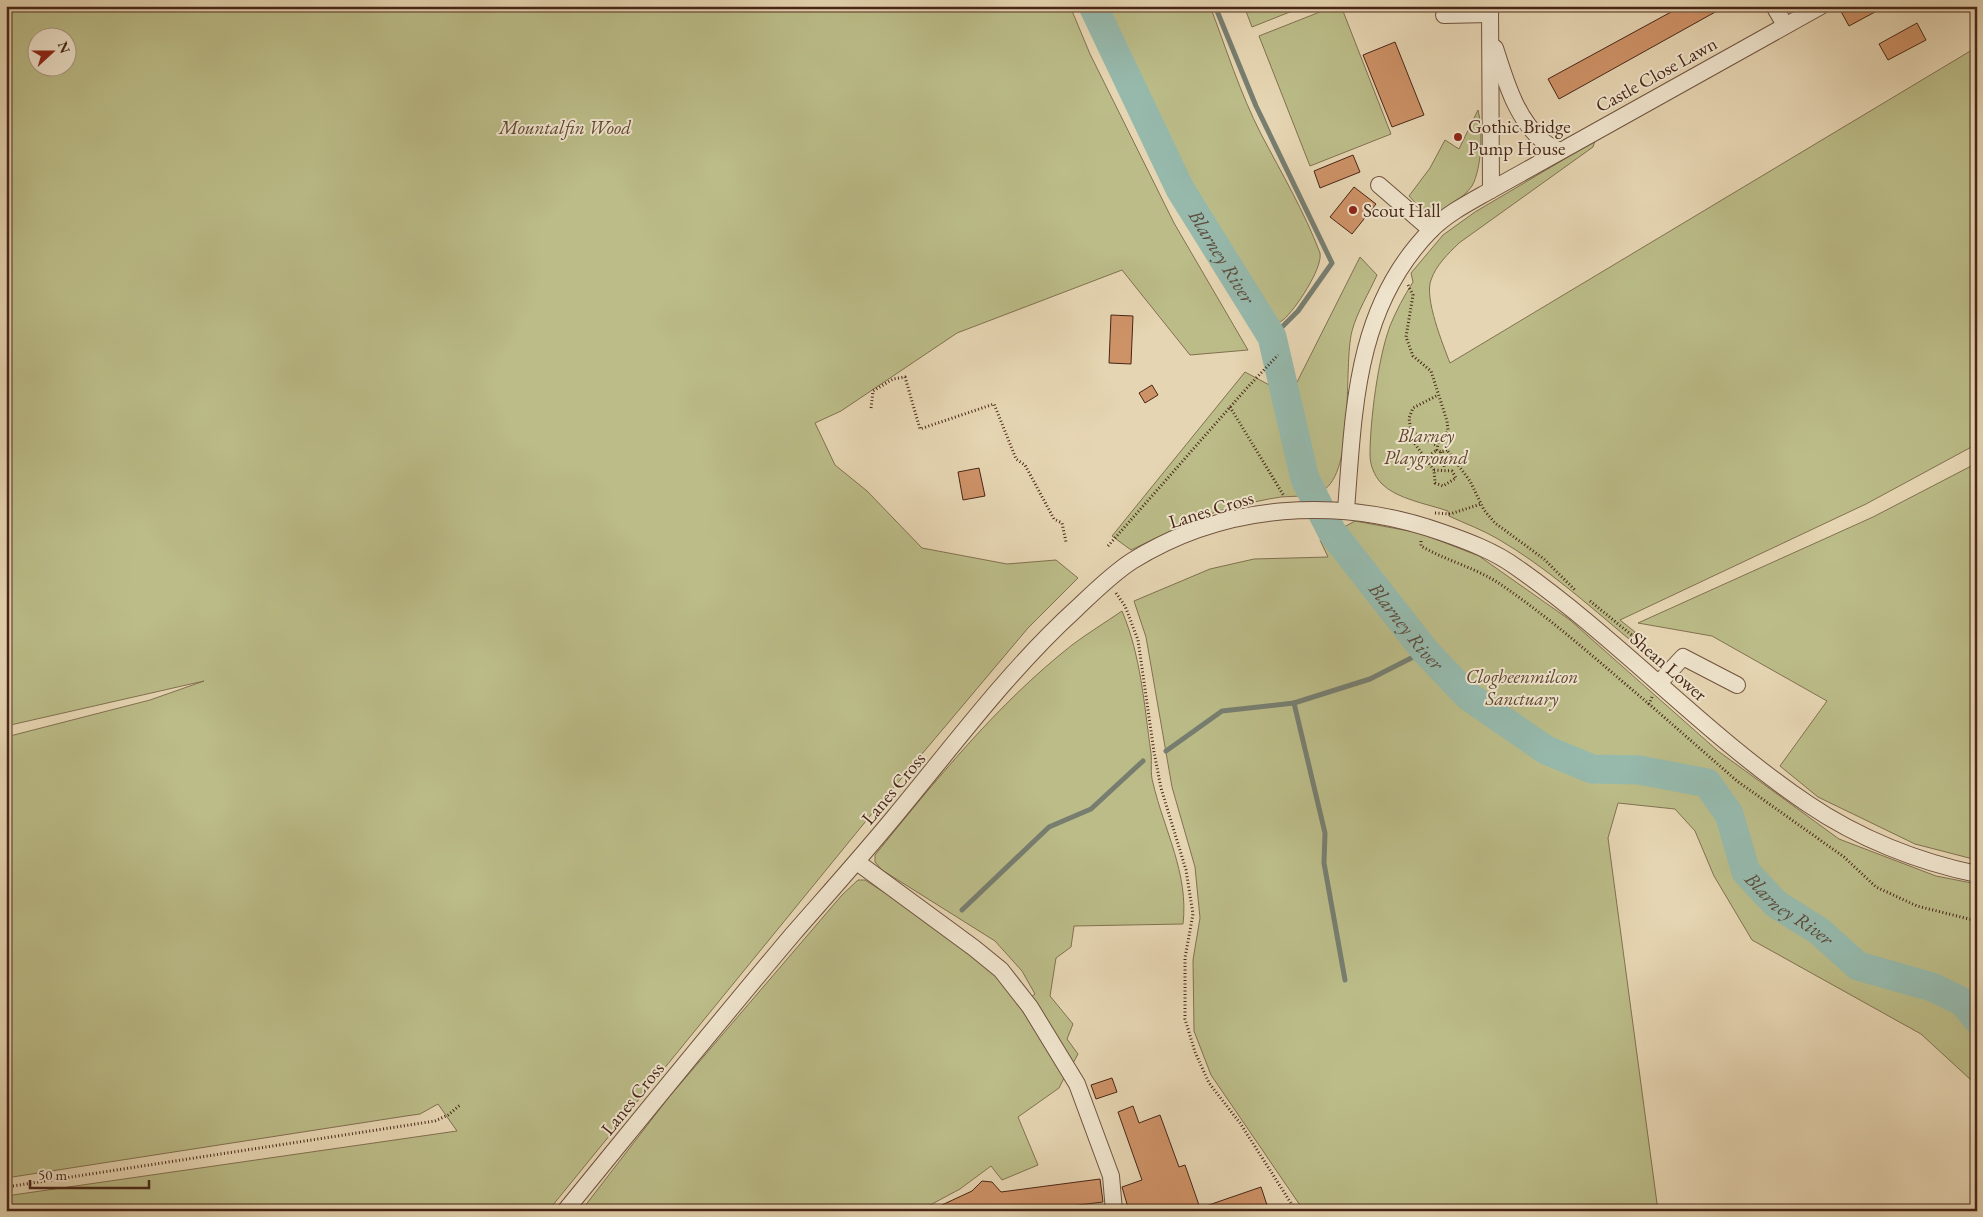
<svg xmlns="http://www.w3.org/2000/svg" width="1983" height="1217" viewBox="0 0 1983 1217" font-family="'EB Garamond',serif">
<rect width="100%" height="100%" fill="#e6d5b2"/>
<filter id="stains"><feTurbulence type="fractalNoise" baseFrequency=".004" numOctaves="4"/><feColorMatrix values="0 0 0 0 .2 0 0 0 0 .09 0 0 0 0 .02 0 0 0 .5 -.17"/></filter>
<radialGradient id="worn" r=".72"><stop offset=".6" stop-color="#630" stop-opacity="0"/><stop offset="1" stop-color="#630" stop-opacity=".3"/></radialGradient>
<!-- green -->
<g fill="#bbbc88" stroke="#827150" fill-rule="evenodd">
<path d="M6,6H1070L1090,54L1174,223L1248,350L1190,355L1122,270L957,333L841,411L815,423L835,465L867,491L922,548L1007,564L1056,560L1078,578L1028,628L879,805L548,1211H6V1196L457,1131L438,1104L420,1114L406,1116L6,1178V737L150,700L204,681L6,726ZM38,38H68V68H38Z"/>
<path d="M1099,6H1210C1226,48 1240,93 1261,134C1282,174 1304,211 1320,253C1323,268 1295,310 1283,320C1280,323 1275,323 1272,325L1267,322L1168,150L1143,95L1111,41Z"/>
<path d="M1244,6H1305L1252,27Z"/>
<path d="M1335,6H1341L1391,134L1310,166L1259,36Z"/>
<path d="M1977,47V444L1866,504L1620,620L1635,632L1629,639C1587,604 1546,567 1498,539C1483,530 1466,524 1449,516L1448,511C1428,504 1396,499 1381,483C1374,475 1370,465 1370,455C1370,421 1378,358 1390,326C1396,311 1404,296 1413,282L1411,273L1443,235L1475,212L1595,141L1593,147L1459,243C1448,254 1436,265 1431,280C1424,298 1443,345 1450,363Z"/>
<path d="M1478,110C1483,129 1482,168 1472,186C1463,199 1442,210 1429,218L1409,196L1430,168L1445,140L1459,149Z"/>
<path d="M1360,257L1377,275C1369,293 1357,312 1352,331C1343,365 1356,473 1322,491C1311,497 1293,496 1281,497C1266,499 1251,503 1236,506C1200,515 1165,534 1131,550L1112,536L1245,372L1290,396Z"/>
<path d="M1977,463V860L1915,844L1818,797L1780,766L1827,701L1712,636L1638,623L1873,517Z"/>
<path d="M1355,521L1420,533L1479,556L1570,620L1718,751L1839,839L1936,876L1977,884V1090L1971,1080L1921,1034L1752,940L1714,876L1695,831L1675,809L1618,803L1608,838L1658,1211H1304L1211,1075L1194,1031L1193,960L1200,918L1195,867L1172,787L1146,637L1134,601L1210,569L1254,559L1328,557L1320,540Z"/>
<path d="M1122,611C1141,656 1144,704 1151,753C1152,763 1150,773 1153,783C1164,830 1189,874 1183,924L1074,926L1071,947L1056,958L1050,996L1073,1024L1067,1039L1078,1054L1072,1065L1031,997L1035,994L1022,971L995,941L882,870L875,862V855C935,781 997,704 1072,645C1088,633 1106,622 1122,611Z"/>
<path d="M858,880H865L893,898L999,974L1065,1076L1059,1088L1018,1117L1038,1165L1002,1180L991,1166L960,1189L919,1211H581L669,1097L842,895Z"/>
</g>
<g fill="none" stroke-linecap="round" stroke-linejoin="round">
<!-- stream -->
<g stroke="#777e70" stroke-width="5">
<path d="M1215,6L1256,106L1332,263L1298,311L1272,337"/>
<path d="M1294,703L1325,833L1324,863L1345,980"/>
<path d="M1166,751L1222,711L1294,703L1370,679L1425,651"/>
<path d="M962,910L1049,827L1091,809L1143,761"/>
<path d="M1963,1002L1977,1006"/>
</g>
<!-- river -->
<path stroke="#96b9ac" stroke-width="29" id="s1" d="M1093,6L1180,189L1272,337L1305,479L1332,532L1425,651L1468,696L1546,750L1592,769L1639,770L1707,783L1729,814L1746,872L1776,904L1819,931L1858,966L1932,987L1963,1002L1977,1019"/>
</g>
<!-- building -->
<g fill="#ce9267" stroke="#482617">
<path d="M1682,6H1726L1559,99L1548,79Z"/>
<path d="M1838,6H1886L1849,26Z"/>
<path d="M1917,23L1926,40L1888,60L1879,44Z"/>
<path d="M1395,42L1424,115L1392,127L1363,55Z"/>
<path d="M1353,155L1360,172L1320,188L1314,171Z"/>
<path d="M1354,187L1376,204L1352,234L1330,217Z"/>
<path d="M1111,315L1133,316L1131,364L1109,363Z"/>
<path d="M1152,385L1158,395L1145,403L1139,393Z"/>
<path d="M979,468L985,496L963,500L958,472Z"/>
<path d="M1112,1078L1117,1092L1096,1099L1091,1085Z"/>
<path d="M1133,1106L1139,1123L1160,1115L1179,1167L1185,1165L1200,1208L1261,1187L1269,1211H1129L1122,1187L1142,1180L1118,1112Z"/>
<path d="M1100,1179L1103,1202L1029,1211H1005L1004,1205L988,1209L929,1211L972,1191L982,1181L992,1182L1001,1192Z"/>
</g>
<g fill="none" stroke-linecap="round" stroke-linejoin="round">
<defs>
<g id="minor">
<path d="M1490,6L1491,190"/>
<path d="M1774,6L1785,25"/>
<path d="M1444,15L1490,14"/>
<path d="M1495,48C1505,79 1516,119 1543,141C1547,145 1554,148 1560,151"/>
<path d="M1379,185L1431,230"/>
<path d="M1346,510C1354,409 1355,307 1431,230C1448,213 1470,202 1491,190L1821,6"/>
<path d="M1659,683L1683,657L1737,685"/>
<path d="M857,862L974,948L1001,970L1030,1007L1077,1084L1111,1176L1114,1211"/>
<path d="M565,1211C641,1118 716,1025 793,934C827,895 862,856 895,816C953,746 1009,670 1076,609C1094,592 1112,574 1132,561C1225,503 1339,496 1441,532C1467,541 1494,551 1516,567C1619,639 1704,734 1808,804C1858,838 1918,862 1977,874"/>
</g>
</defs>
<!-- minor casing -->
<use href="#minor" stroke="#70523e" stroke-width="18"/>
<!-- path -->
<g stroke="#482617" stroke-width="3" stroke-dasharray="1 2.5" stroke-linecap="butt">
<path d="M1408,285L1413,295L1406,337L1413,356L1431,371L1447,421L1448,430L1444,439L1447,450L1470,481L1484,510L1495,523L1544,559L1575,590"/>
<path d="M1230,407L1284,496"/>
<path d="M871,408L873,391L893,379L905,377L920,429L994,404L1016,459L1025,465L1054,519L1062,523L1066,542"/>
<path d="M1411,431L1409,418L1413,408L1438,395"/>
<path d="M1444,439L1438,442L1437,450L1441,452L1447,450"/>
<path d="M1441,452L1445,469"/>
<path d="M1426,458L1437,450"/>
<path d="M1434,470L1452,471L1456,478L1443,486L1435,483L1434,470L1407,433L1411,431L1436,445"/>
<path d="M1435,513L1450,514L1481,504"/>
<path d="M1421,541V546C1445,560 1473,567 1497,582C1551,618 1599,662 1649,704"/>
<path d="M1108,546L1246,389L1278,355"/>
<path d="M1116,593L1125,606L1138,640L1154,752L1161,788L1186,870L1193,914L1185,958V1019L1195,1052L1209,1083L1240,1123L1296,1211"/>
<path d="M1590,601L1661,659"/>
<path d="M1652,697L1649,704L1737,781L1844,857L1876,887L1917,906L1977,921"/>
<path d="M6,1187L435,1121L448,1115L460,1105"/>
</g>
<!-- minor -->
<use href="#minor" stroke="#efe4cd" stroke-width="16"/>
</g>
<!-- markers -->
<g fill="#8f2418" stroke="#efe4cd" stroke-width="2">
<circle cx="1458" cy="137" r="5"/>
<circle cx="1353" cy="210" r="5"/>
</g>
<g text-anchor="middle" stroke-width="4" stroke-linejoin="round" paint-order="stroke">
<!-- street labels -->
<g font-size="19" fill="#482617" stroke="#efe4cd">
<text transform="translate(1656 74) rotate(-29)" y="7">Castle Close Lawn</text>
<text transform="translate(1211 509) rotate(-17)" y="7">Lanes Cross</text>
<text transform="translate(1669 666) rotate(41)" y="7">Shean Lower</text>
<text transform="translate(893 788) rotate(-50)" y="7">Lanes Cross</text>
<text transform="translate(632 1098) rotate(-51)" y="7">Lanes Cross</text>
</g>
<!-- poi labels -->
<g font-size="19" fill="#482617" stroke="#efe4cd" text-anchor="start">
<text x="1468" y="133">Gothic Bridge<tspan x="1468" dy="22">Pump House</tspan></text>
<text x="1363" y="217">Scout Hall</text>
</g>
<!-- park labels -->
<g font-size="19" font-style="italic" fill="#5f442e" stroke="#efe4cd">
<text x="565" y="134">Mountalfin Wood</text>
<text x="1426" y="442">Blarney<tspan x="1426" dy="22">Playground</tspan></text>
<text x="1522" y="683">Clogheenmilcon<tspan x="1522" dy="22">Sanctuary</tspan></text>
</g>
<!-- water labels -->
<g font-size="20" font-style="italic" fill="#5c4b3c" stroke="#efe4cd">
<text dy="7" stroke="none"><textPath href="#s1" startOffset="282">Blarney River</textPath></text>
<text dy="7" stroke="none"><textPath href="#s1" startOffset="702">Blarney River</textPath></text>
<text dy="7" stroke="none"><textPath href="#s1" startOffset="1212">Blarney River</textPath></text>
</g>
</g>
<!-- margin -->
<rect width="1983" height="1217" fill="none" stroke="#e6d5b2" stroke-width="25"/>
<rect x="8" y="8" width="1968" height="1202" fill="none" stroke="#482617" stroke-width="2.5"/>
<rect x="12" y="12" width="1958" height="1192" fill="none" stroke="#482617"/>
<!-- north arrow -->
<g transform="translate(52 52) rotate(69)"><circle r="24" fill="#efe4cd" stroke="#ac9884"/>
<path d="M0-4L9 19L0 12L-9 19Z" fill="#8f2418"/>
<text y="-8" font-size="14" font-weight="bold" text-anchor="middle" fill="#482617">N</text>
</g>
<!-- scale -->
<path d="M30 1180v8h119v-8" fill="none" stroke="#482617" stroke-width="2.5"/>
<text x="38" y="1180" font-size="15" fill="#482617" stroke="#efe4cd" stroke-width="4" paint-order="stroke">50 m</text>
<rect width="100%" height="100%" filter="url(#stains)"/>
<rect width="100%" height="100%" fill="url(#worn)"/>
</svg>
